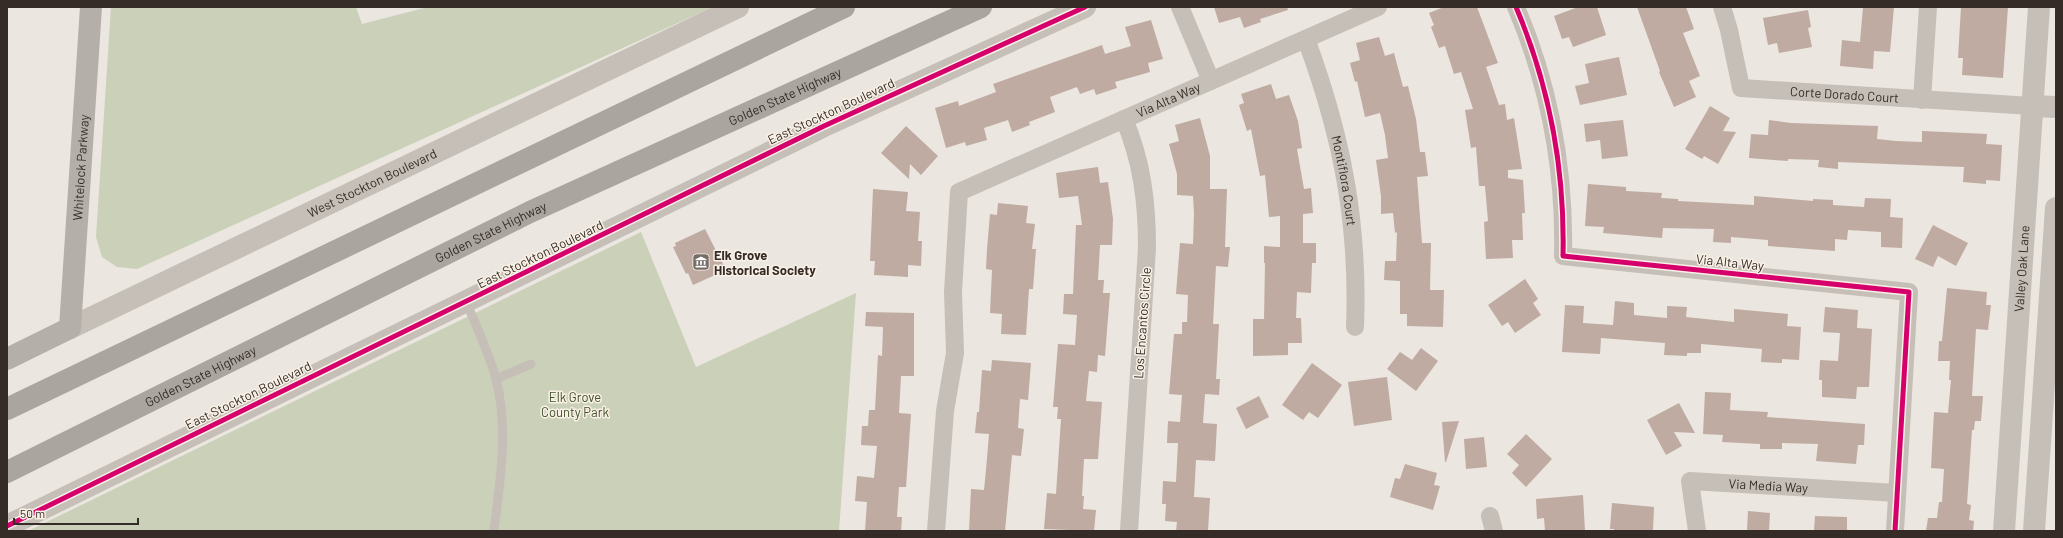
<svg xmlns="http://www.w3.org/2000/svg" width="2063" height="538" viewBox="0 0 2063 538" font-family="Barlow,sans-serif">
<rect width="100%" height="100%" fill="#ebe6df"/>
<!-- green -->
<g fill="#cbd1b9">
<path d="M111,7H356L362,24L428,7H713L137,269L117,267L102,257L96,237Z"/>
<path d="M641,232L696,367L856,293L839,531H28Z"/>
</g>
<!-- building -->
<g fill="#bfaba1">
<path d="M1214,7H1287L1288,10L1260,19L1261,22L1244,28L1240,17L1219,23Z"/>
<path d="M1444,7H1477L1498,63L1486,67L1499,105L1505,104L1507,120L1514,118L1522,169L1508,170V178L1523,180L1525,213H1522L1523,240H1512L1513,258L1486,259L1484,222L1488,221L1485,186H1479L1476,147L1471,148L1465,110L1473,109L1461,72L1454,74L1445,46L1439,48L1431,27L1434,25L1429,13Z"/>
<path d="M1578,7H1597L1606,35L1573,47L1569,37L1562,39L1554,16Z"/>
<path d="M1637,7H1686L1694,29L1683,33L1700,76L1689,81L1696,97L1674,107L1659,72L1660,71Z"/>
<path d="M1863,7H1894L1890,52L1874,51L1873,69L1840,66L1842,40L1860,42Z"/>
<path d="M1961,7H2008L2003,78L1962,75L1963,58H1958Z"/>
<path d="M1808,10L1811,27L1808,28L1812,47L1779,53L1777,43L1768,45L1763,18Z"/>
<path d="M1151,20L1163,59L1148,63L1150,72L1115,82L1117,88L1096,95L1094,89L1080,94L1077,87L1050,97L1055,112L1029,122L1030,125L1012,132L1008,120L984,128L987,140L966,146L965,142L946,148L935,108L958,101L959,106L996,92L993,84L1102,45L1105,54L1131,46L1125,27Z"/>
<path d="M1379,37L1385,56L1394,53L1403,87L1408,86L1416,119L1420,152H1425L1428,176L1417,177L1422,243H1431L1430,290H1444L1443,327L1407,326V314H1400V281L1384,280L1385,261H1396L1397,232L1395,233L1393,213L1381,214V196L1376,160L1388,158L1385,135L1380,113L1365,117L1357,81L1355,82L1350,63L1360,60L1356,43Z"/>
<path d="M1619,57L1627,95L1580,105L1575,86L1589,83L1585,64Z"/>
<path d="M1271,84L1276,99L1289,95L1298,121L1302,148L1297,149L1304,189L1311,188L1313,213L1303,214V243H1316V263H1312L1311,293L1297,292L1296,318H1301L1302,343H1288V355L1253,356V319H1264L1265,263H1264V246L1280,247V216L1269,217L1265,175L1260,176L1251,129L1247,131L1239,105L1244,103L1241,94Z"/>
<path d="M1710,106L1730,118L1723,131L1736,132L1718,164L1704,156L1702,159L1685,149Z"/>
<path d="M1200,118L1210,156V189H1227L1225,247H1230L1228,267L1216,266L1213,324H1219L1216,379H1220L1219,395L1205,394L1203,423L1217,424L1215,461L1196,460L1194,497L1210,498L1208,531H1176L1177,522L1165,521L1166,504H1162L1163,481L1176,482L1178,443H1167L1168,421L1180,422L1182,395L1169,394L1174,334H1182V322H1187L1188,295L1176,294L1180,243L1193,244L1194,213L1193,196L1177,195V174L1169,144L1179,141L1175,125Z"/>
<path d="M1623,120L1628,156L1602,159L1600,140L1586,142L1584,124Z"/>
<path d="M1769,120L1791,123L1878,126L1877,139L1896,141L1922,142V131L1987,134L1986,144L2002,145L2000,181L1986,180V184L1963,182L1964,167L1838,162V169L1818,167L1819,160L1788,159V161L1749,158L1751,134L1768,135Z"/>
<path d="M906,126L938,156L921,175L910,164L909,179L881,153Z"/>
<path d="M1098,167L1100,183L1108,182L1113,219L1112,245H1100L1098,280H1104L1103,293H1110L1105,356L1098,355L1097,372L1089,371L1086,401L1102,402L1098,459H1084L1082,496H1084L1083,509L1096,510L1094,531L1044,529L1047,493L1056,494L1061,419H1057L1058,407H1053L1058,344L1075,345L1077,315L1063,314L1064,294H1073L1076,225H1082L1078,196L1059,198L1056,173Z"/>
<path d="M1588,184L1626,187V191L1662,193L1661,198L1678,199V201L1754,205V196L1813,201V199L1833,200V205L1864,207L1865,198L1891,199L1890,217L1903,218L1902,248L1881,247V232L1848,230L1847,240L1835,239V251L1768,246V240L1731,237V243L1713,242L1714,229L1663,228L1662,238L1603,233L1604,227L1585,226Z"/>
<path d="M873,189L908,192L906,211L920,212L918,241H922L921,266L908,265V277L874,275L875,261H870Z"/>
<path d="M998,203L1028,206L1026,223L1035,224L1032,249H1036L1033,289H1029L1026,335L1001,334L1002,314L990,313L992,270L986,269L987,249L990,214L997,215Z"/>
<path d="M1933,225L1968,243L1956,266L1938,256L1933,267L1915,259Z"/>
<path d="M705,229L726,270L693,285L688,273L686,274L673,247L676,246L675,243Z"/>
<path d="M1525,279L1538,299L1533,303L1541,315L1515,333L1508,322L1502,326L1488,305Z"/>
<path d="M1947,288L1987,292L1986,305H1991L1988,330L1976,329L1972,396H1983L1981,421H1975L1974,430H1972L1967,504L1971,505L1969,520L1974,521L1973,531H1926L1928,518H1937L1939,502H1942L1944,469L1931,468L1934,412L1948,413L1951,380H1949L1950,361H1938L1939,341H1942Z"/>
<path d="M1615,301L1634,303V315L1667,318V306L1687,307L1686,317L1734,322V309L1788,314L1787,326L1801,327L1799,360L1782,359V363L1761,362L1762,349L1701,344V353H1687V356L1664,355L1665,343L1601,338L1600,354L1562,352L1565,305L1584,306L1583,323L1613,325Z"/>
<path d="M1825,307L1858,310L1857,328L1872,329L1869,387H1857L1856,399L1822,397V380H1819L1820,360L1838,361L1840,333L1823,332Z"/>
<path d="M866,312L914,313V376H901L899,413L911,414L906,487H899L897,517H902L901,531H865L867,502L855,501L857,476L874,478L877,446L861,445L862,426H868L869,410H875L878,355L882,356L883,327L865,326Z"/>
<path d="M1421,348L1438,361L1416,391L1387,369L1400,352L1412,360Z"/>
<path d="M992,360L1031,363L1028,400L1020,399L1018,428L1024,429L1021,456L1012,455L1005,531H969L971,489L984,490L986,470L989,434L975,433L977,412H979L982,370L991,371Z"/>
<path d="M1312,363L1342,385L1318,418L1309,412L1303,420L1282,405Z"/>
<path d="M1387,377L1392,420L1354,426L1348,382Z"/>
<path d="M1705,392L1731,393L1730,410L1768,412L1767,417L1865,424L1864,445H1858L1856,464L1816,461L1818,444L1782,443V449H1760V444L1722,442L1723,435L1703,434Z"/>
<path d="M1259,396L1269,417L1246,429L1236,408Z"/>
<path d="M1679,403L1695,433L1674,432L1682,446L1666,455L1647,420Z"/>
<path d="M1459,421L1446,462H1445L1442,422Z"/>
<path d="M1526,434L1552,459L1526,487L1512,473L1519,465L1507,454Z"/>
<path d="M1484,437L1487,467L1466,469L1464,439Z"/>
<path d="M1405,464L1437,473L1434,485L1440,486L1433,510L1390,497L1395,478L1400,479Z"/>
<path d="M1583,495L1585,531H1545L1544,518L1537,519L1536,499Z"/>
<path d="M1612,503L1654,507L1653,531H1614V529H1610Z"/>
<path d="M1748,511L1770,513L1769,531H1747Z"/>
<path d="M1815,516L1847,517V531H1814Z"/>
</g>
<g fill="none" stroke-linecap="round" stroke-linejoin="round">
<!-- service -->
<g stroke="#c5bfb8" stroke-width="9">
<path d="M466,302C477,327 489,353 496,379C509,429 500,481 494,531"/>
<path d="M496,379L531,364"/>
</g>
<!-- minor -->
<g stroke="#c5bfb8" stroke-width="18">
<path d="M1180,7L1211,81"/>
<path d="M1516,7C1550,87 1565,169 1563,256L1909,292L1895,531"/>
<path id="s1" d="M1722,7L1729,30L1741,88L2032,106"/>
<path id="s2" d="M1306,39C1342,136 1359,223 1355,327"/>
<path d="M1922,100L1928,7"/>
<path d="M1124,119C1142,161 1147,202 1147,248L1129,531"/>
<path d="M1490,516L1494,531"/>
<path id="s3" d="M936,531L945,411L955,353L953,292L959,192L1378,7"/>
<path id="s4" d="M1697,531L1690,481L1897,493"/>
</g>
<!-- tertiary -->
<g stroke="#c5bfb8" stroke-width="22">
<path d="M2032,106L2056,107"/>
<path id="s5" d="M70,328L738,7"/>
<path d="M7,526L824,126L1085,7"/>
<path id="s6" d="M2004,531L2039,7"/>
<path d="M2034,531L2056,208"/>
</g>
<!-- secondary -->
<path stroke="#b5afa9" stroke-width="22" id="s7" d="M7,359L70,328L91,7"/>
<!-- motorway -->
<g stroke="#aaa59e" stroke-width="22">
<path d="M7,409L844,7"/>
<path id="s8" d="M7,472L530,212L981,7"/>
</g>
<defs>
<g id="cycleway">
<path d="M1516,7C1550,87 1565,169 1563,256L1909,292L1895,531"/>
<path d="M7,526L824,126L1085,7"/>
</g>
</defs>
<!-- cycleway casing -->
<use href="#cycleway" stroke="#f9f1e6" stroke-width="8"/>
<!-- cycleway -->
<use href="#cycleway" stroke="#d6006c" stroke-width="5"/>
</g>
<!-- icons -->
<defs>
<symbol id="museum-square" viewBox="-11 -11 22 22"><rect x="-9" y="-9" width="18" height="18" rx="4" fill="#756d67" stroke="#f9f1e6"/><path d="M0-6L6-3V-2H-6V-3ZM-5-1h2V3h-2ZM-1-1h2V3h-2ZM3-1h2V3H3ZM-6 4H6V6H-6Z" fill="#fff"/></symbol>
</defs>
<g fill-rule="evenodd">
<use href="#museum-square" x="691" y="252" width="20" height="20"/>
</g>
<g text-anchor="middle" stroke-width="3" stroke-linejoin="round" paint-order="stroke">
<!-- street labels -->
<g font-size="13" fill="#352c27" stroke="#f9f1e6">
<text dy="5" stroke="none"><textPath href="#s1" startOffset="187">Corte Dorado Court</textPath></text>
<text dy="5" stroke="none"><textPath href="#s8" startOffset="864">Golden State Highway</textPath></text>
<text dy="5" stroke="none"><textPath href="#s3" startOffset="569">Via Alta Way</textPath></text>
<text transform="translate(831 111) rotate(-25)" y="5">East Stockton Boulevard</text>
<text dy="5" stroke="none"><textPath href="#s7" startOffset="231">Whitelock Parkway</textPath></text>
<text dy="5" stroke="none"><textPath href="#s2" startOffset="147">Montiflora Court</textPath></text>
<text dy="5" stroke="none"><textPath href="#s5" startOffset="335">West Stockton Boulevard</textPath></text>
<text dy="5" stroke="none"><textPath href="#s8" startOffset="540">Golden State Highway</textPath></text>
<text transform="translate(540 254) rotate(-26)" y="5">East Stockton Boulevard</text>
<text transform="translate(1730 262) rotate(6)" y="5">Via Alta Way</text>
<text dy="5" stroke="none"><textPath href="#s6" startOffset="263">Valley Oak Lane</textPath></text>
<text transform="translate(1142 323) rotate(-86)" y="5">Los Encantos Circle</text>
<text dy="5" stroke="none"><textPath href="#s8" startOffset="216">Golden State Highway</textPath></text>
<text transform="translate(248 395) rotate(-26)" y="5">East Stockton Boulevard</text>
<text dy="5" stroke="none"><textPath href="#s4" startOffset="129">Via Media Way</textPath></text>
</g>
<!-- poi labels -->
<g font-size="13" font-weight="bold" fill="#352c27" stroke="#f9f1e6" text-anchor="start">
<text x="714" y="260">Elk Grove<tspan x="714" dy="15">Historical Society</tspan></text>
</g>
<!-- park labels -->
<g font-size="13" fill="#42532b" stroke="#f9f1e6">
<text x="575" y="402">Elk Grove<tspan x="575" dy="15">County Park</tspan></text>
</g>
</g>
<!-- border -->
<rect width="2063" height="538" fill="none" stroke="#352c27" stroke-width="16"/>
<!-- scale -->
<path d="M14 518v6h124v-6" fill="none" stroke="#352c27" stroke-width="2"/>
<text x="20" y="518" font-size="12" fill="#352c27" stroke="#f9f1e6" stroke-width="3" paint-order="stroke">50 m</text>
</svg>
